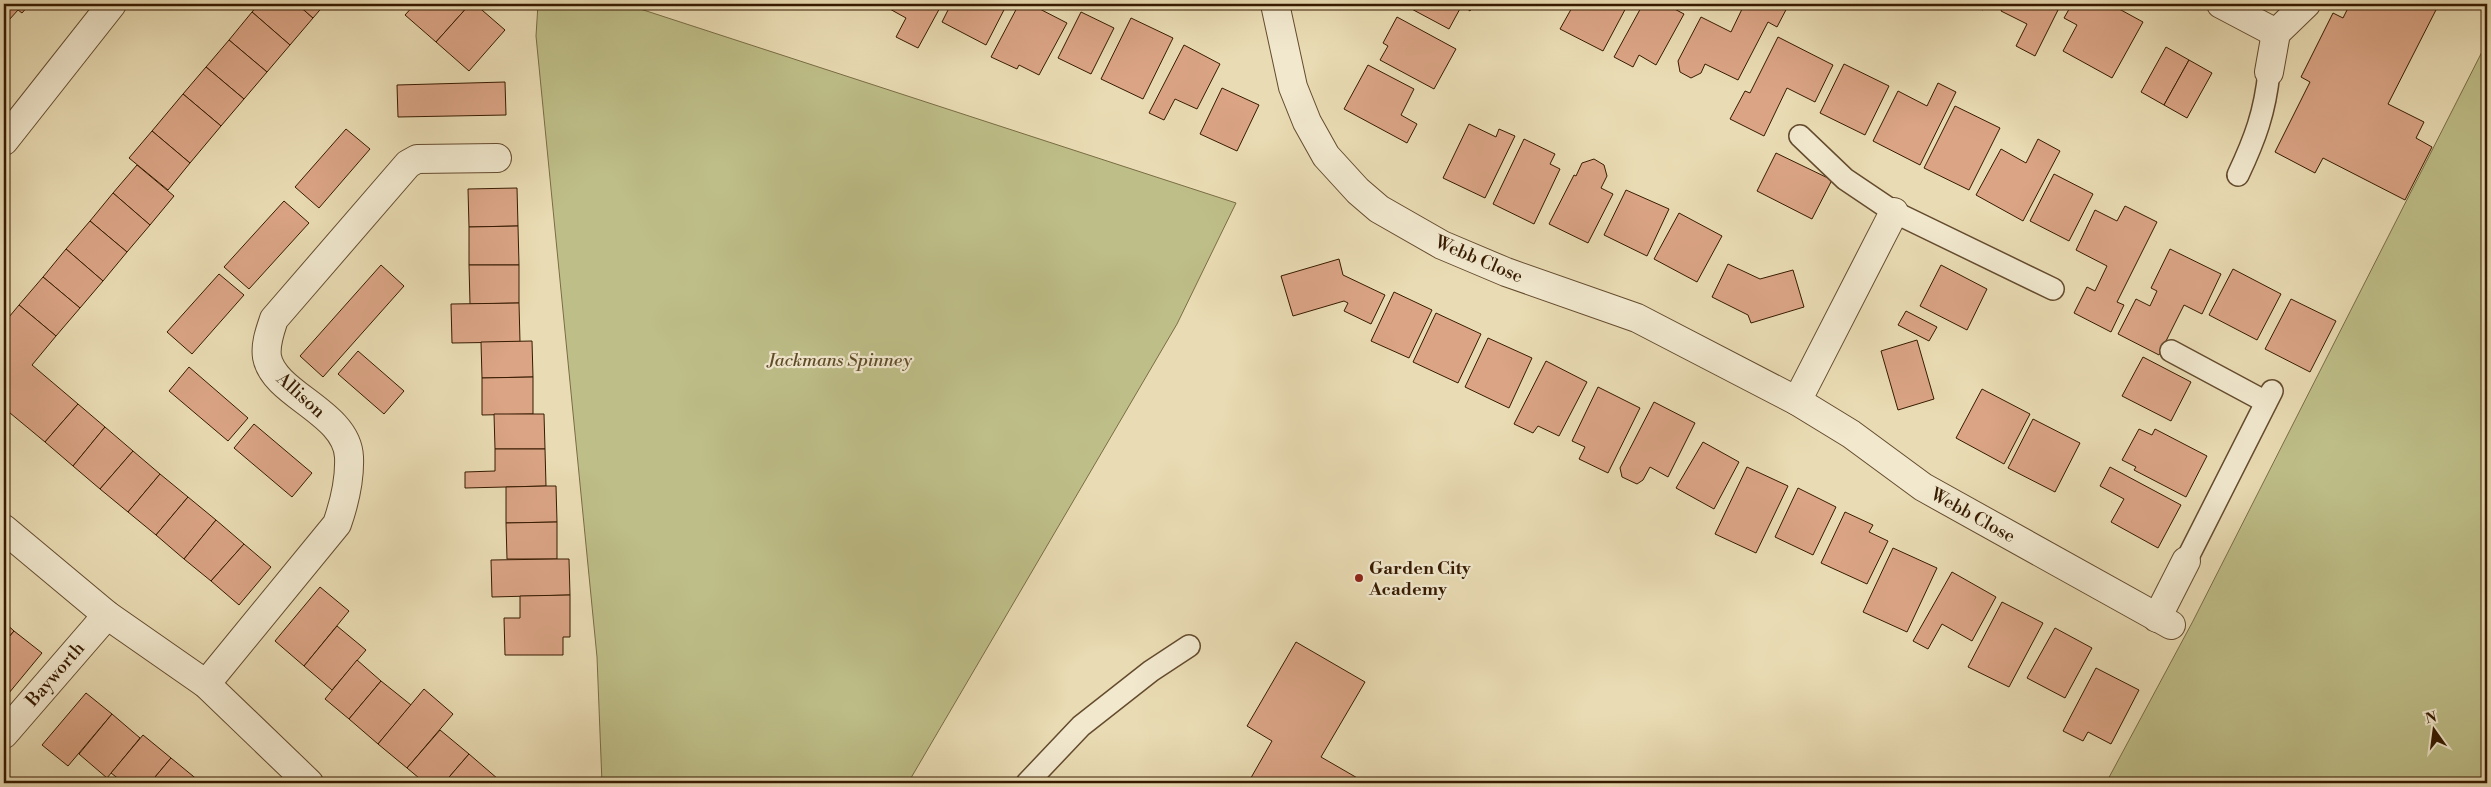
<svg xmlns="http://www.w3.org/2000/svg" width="2491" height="787" viewBox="0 0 2491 787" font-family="'Libre Bodoni',serif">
<rect width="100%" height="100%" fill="#e9dbb3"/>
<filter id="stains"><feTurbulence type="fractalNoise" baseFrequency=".004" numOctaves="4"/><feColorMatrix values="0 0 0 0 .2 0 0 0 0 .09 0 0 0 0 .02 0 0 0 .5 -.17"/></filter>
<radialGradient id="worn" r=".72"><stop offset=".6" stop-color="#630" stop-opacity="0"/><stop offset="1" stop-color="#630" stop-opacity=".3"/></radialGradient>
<!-- green -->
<g fill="#bebe88" stroke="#7a6c44">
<path d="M538,4H625L1236,203L1177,324L908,783H602L597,657L536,36Z"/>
<path d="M2487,42V783H2106L2193,621Z"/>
</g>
<!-- building -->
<g fill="#daa485" stroke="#371b00">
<path d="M4,4H30L22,13L18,10L9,20L4,16Z"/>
<path d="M259,4H297L313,18L290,45L252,12Z"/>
<path d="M297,4H325L313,18Z"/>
<path d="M415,4H470L436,42L405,15Z"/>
<path d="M470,4H475L505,30L469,71L436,42Z"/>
<path d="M891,4H942L918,48L896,37L906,18L888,8Z"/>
<path d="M951,4H1007L986,45L942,22Z"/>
<path d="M1019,4H1030L1067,23L1039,75L1019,65L1017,69L991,57Z"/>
<path d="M1407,4H1474L1470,11L1462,5L1449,29L1406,6Z"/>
<path d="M1574,4H1628L1603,51L1560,29Z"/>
<path d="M1643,4H1665L1684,14L1656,65L1639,55L1633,67L1614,57Z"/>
<path d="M1743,4H1789L1777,27L1768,22L1738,80L1705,64L1701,73L1691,78L1680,72L1678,61L1701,17L1731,32L1743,7Z"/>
<path d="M1971,4H1987L1983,10Z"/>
<path d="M2004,4H2061L2035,56L2016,46L2027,24L2001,11Z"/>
<path d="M2072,4H2110L2143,22L2112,78L2063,51L2077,25L2064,18Z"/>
<path d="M2350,4H2439L2388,104L2424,122L2416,138L2432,147L2405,200L2323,158L2315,173L2275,152L2310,82L2301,77L2333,13L2343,18Z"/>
<path d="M252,12L290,45L267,72L229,40Z"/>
<path d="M1081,12L1114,28L1091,74L1058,58Z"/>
<path d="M1397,17L1456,49L1434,89L1380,60L1388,46L1383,43Z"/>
<path d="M1131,18L1173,38L1143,99L1101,79Z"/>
<path d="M1778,37L1833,65L1815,102L1787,88L1764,136L1730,119L1745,91L1750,93Z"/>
<path d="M229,40L267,72L244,99L206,67Z"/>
<path d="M1184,45L1220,64L1197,109L1175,99L1164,120L1149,113Z"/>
<path d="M2166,47L2189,60L2164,105L2141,92Z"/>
<path d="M2189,60L2212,73L2187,118L2164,105Z"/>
<path d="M1844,64L1889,86L1865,135L1820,113Z"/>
<path d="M1368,65L1414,89L1401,115L1417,124L1407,143L1344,109Z"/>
<path d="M206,67L244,99L221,126L183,94Z"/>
<path d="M505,82L506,115L398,117L397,85Z"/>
<path d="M1938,83L1956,92L1920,165L1873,141L1898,91L1927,106Z"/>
<path d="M1222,88L1259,105L1237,151L1200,134Z"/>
<path d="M183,94L221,126L190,163L152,131Z"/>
<path d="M1955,106L2000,128L1969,190L1924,168Z"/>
<path d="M1469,124L1496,137L1499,129L1515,136L1485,198L1443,178Z"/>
<path d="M346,129L370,149L319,208L295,187Z"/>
<path d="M152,131L190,163L168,190L129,158Z"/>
<path d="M1524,139L1555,154L1550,164L1560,169L1534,224L1493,204Z"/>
<path d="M2038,139L2060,151L2023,221L1976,195L2001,149L2026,163Z"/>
<path d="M1776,153L1832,180L1812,219L1757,191Z"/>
<path d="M1594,159L1604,165L1607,176L1601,188L1613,194L1588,243L1549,224L1574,175L1576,176L1582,163Z"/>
<path d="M137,165L174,196L150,225L113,193Z"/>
<path d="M2054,174L2093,194L2069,241L2030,221Z"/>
<path d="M517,188L518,226L469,227L468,189Z"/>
<path d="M1626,190L1669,209L1647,256L1604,235Z"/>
<path d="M113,193L150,225L127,252L90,221Z"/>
<path d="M284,201L309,223L249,289L224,267Z"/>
<path d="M2125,206L2157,222L2117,302L2124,305L2111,332L2074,313L2087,287L2095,291L2107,266L2076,250L2095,210L2117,221Z"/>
<path d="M1679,213L1722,236L1697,282L1654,259Z"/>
<path d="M90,221L127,252L103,281L66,249Z"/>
<path d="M518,226L519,265H469V227Z"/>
<path d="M66,249L103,281L80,308L43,277Z"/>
<path d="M2170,249L2221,274L2202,314L2184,305L2159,355L2118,334L2136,299L2150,306L2157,291L2151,288Z"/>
<path d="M1339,259L1343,275L1385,295L1371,324L1344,311L1348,303L1344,301L1293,316L1281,276Z"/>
<path d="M1728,264L1760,279L1793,270L1804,307L1751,323L1748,315L1712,297Z"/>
<path d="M381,265L404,286L323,377L300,356Z"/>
<path d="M469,265H519V303L470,304Z"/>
<path d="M1941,265L1987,289L1967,330L1920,306Z"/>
<path d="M2233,269L2281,294L2257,340L2209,315Z"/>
<path d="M219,274L244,295L192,354L167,332Z"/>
<path d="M43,277L80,308L56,336L19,305Z"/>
<path d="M1394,292L1432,310L1409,358L1371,341Z"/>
<path d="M2291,299L2336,321L2310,372L2265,349Z"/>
<path d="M519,303L520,342L452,343L451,304Z"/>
<path d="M19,305L56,336L32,365L78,404L45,442L4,408V323Z"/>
<path d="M1906,311L1937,327L1929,341L1898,325Z"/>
<path d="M1436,313L1481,334L1458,383L1413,362Z"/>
<path d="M1488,338L1532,358L1509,408L1465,387Z"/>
<path d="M1917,340L1934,399L1898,410L1881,351Z"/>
<path d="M532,341L533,377L482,378L481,342Z"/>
<path d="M358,351L404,391L384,414L338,374Z"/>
<path d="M2143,357L2191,382L2171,421L2122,396Z"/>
<path d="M1546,361L1587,382L1559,436L1538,426L1533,433L1514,424Z"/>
<path d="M189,367L248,418L228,441L169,391Z"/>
<path d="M533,377V414L482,415V378Z"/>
<path d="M1598,387L1640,408L1608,473L1579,459L1585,447L1572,441Z"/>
<path d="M1982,389L2030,414L2004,464L1956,438Z"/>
<path d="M1654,402L1695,423L1668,477L1650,467L1643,480L1637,484L1622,477L1620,468Z"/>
<path d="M78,404L105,427L73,466L45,442Z"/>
<path d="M494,414H544L545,449H495Z"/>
<path d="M2033,419L2080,443L2055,492L2008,468Z"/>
<path d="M254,424L312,473L292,497L234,448Z"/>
<path d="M105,427L133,451L100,489L73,466Z"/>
<path d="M2139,429L2152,435L2155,429L2207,456L2186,497L2134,470L2136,467L2122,460Z"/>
<path d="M1703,442L1739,462L1714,509L1676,488Z"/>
<path d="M495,449H545L546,486L465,488V472L495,471Z"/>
<path d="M133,451L160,474L128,512L100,489Z"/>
<path d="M1747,467L1788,486L1756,553L1715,534Z"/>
<path d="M2110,467L2181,505L2158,548L2111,522L2124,499L2100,486Z"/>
<path d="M160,474L188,497L156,535L128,512Z"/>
<path d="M546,486H556L557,522L506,523V487Z"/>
<path d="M1798,488L1836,507L1813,555L1775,537Z"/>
<path d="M188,497L216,520L184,559L156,535Z"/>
<path d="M1845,512L1873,525L1869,532L1888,541L1867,584L1821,563Z"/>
<path d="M216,520L244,544L211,581L184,559Z"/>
<path d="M557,522V559H507L506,523Z"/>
<path d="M244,544L271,567L239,605L211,581Z"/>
<path d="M1893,548L1937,568L1907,632L1863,612Z"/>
<path d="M557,559H569L570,595L492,597L491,560Z"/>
<path d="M1952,572L1996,597L1972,641L1942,624L1928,649L1913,641Z"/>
<path d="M320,587L349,611L304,666L275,641Z"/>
<path d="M570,595V637H563V655H505L504,618H520V596Z"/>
<path d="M2002,602L2043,623L2009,687L1968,667Z"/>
<path d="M4,622L14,631L4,643Z"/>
<path d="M337,626L366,650L332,690L304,666Z"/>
<path d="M2055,628L2092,648L2065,698L2027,678Z"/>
<path d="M14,631L42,653L4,699V643Z"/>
<path d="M1296,642L1365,682L1321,757L1366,783H1248L1272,741L1247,726Z"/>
<path d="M357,660L381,681L349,719L325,699Z"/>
<path d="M2096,668L2139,690L2111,744L2088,732L2083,741L2063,731Z"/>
<path d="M381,681L411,705L378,744L349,719Z"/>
<path d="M424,689L453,714L407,768L378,744Z"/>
<path d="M86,693L112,714L68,766L42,745Z"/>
<path d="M112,714L140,738L107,778L79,754Z"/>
<path d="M440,730L469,754L444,783H425L407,768Z"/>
<path d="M143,735L171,758L150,783H124L111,773Z"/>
<path d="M469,754L498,779L494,783H444Z"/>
<path d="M171,758L199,781L197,783H150Z"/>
</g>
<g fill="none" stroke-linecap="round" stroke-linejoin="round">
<defs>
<g id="service">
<path d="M1800,136L1845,179L1894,212L2053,289"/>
<path d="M2238,175C2255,139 2265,112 2269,72"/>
<path d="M2171,351L2266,402"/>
<path d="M2186,561L2272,391"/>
<path d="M1027,783L1081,726L1151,671L1189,646"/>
</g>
<g id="minor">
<path d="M1275,4L1293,87L1307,122L1326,156L1358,191L1379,209L1442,245L1506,272L1637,318L1797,401L1851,434L1923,487L2171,625"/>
<path d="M2221,4L2276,33"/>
<path d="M2269,72L2276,33L2306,4"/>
<path d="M4,141L112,4"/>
<path d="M1797,401L1894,212"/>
<path d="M4,529L107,615L206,684L309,783"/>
<path d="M2157,618L2186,561"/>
<path d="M206,684L337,524C344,504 350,480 349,457C347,412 274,395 267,357C265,344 270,331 274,319L408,164L417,159L497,158"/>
<path d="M4,734L107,615"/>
</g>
</defs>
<!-- service casing -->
<use href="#service" stroke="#644b2d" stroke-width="24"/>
<!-- minor casing -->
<use href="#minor" stroke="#644b2d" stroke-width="30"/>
<!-- service -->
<use href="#service" stroke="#f1e8ce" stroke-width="21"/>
<!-- minor -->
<use href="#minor" stroke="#f1e8ce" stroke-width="28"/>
</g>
<!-- markers -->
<circle fill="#8f2418" stroke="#f1e8ce" stroke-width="2" cx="1359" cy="578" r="5"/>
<g text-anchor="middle" stroke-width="4.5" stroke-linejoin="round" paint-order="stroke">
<!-- street labels -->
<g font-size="18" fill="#371b00" stroke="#f1e8ce">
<text transform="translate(1479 259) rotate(23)" y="6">Webb Close</text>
<text transform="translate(301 395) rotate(42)" y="6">Allison</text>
<text transform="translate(1973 515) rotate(29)" y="6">Webb Close</text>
<text transform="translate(55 674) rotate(-49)" y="6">Bayworth</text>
</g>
<!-- park labels -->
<g font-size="18" font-style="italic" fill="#604c29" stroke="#f1e8ce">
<text x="840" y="366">Jackmans Spinney</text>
</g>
<!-- poi labels -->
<g font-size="18" font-weight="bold" fill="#371b00" stroke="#f1e8ce" text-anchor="start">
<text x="1369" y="574">Garden City<tspan x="1369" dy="21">Academy</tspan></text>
</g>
</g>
<!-- margin -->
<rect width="2491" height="787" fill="none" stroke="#e9dbb3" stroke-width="20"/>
<rect x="5" y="5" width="2481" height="777" fill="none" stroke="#371b00" stroke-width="2.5"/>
<rect x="10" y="10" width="2471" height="767" fill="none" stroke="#371b00"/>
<!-- north arrow -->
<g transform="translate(2434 730) rotate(346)" stroke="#f1e8ce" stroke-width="4" paint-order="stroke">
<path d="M0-4L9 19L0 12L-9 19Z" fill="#371b00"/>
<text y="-8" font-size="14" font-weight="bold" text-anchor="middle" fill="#371b00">N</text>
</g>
<rect width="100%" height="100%" filter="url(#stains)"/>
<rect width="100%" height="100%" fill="url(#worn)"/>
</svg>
